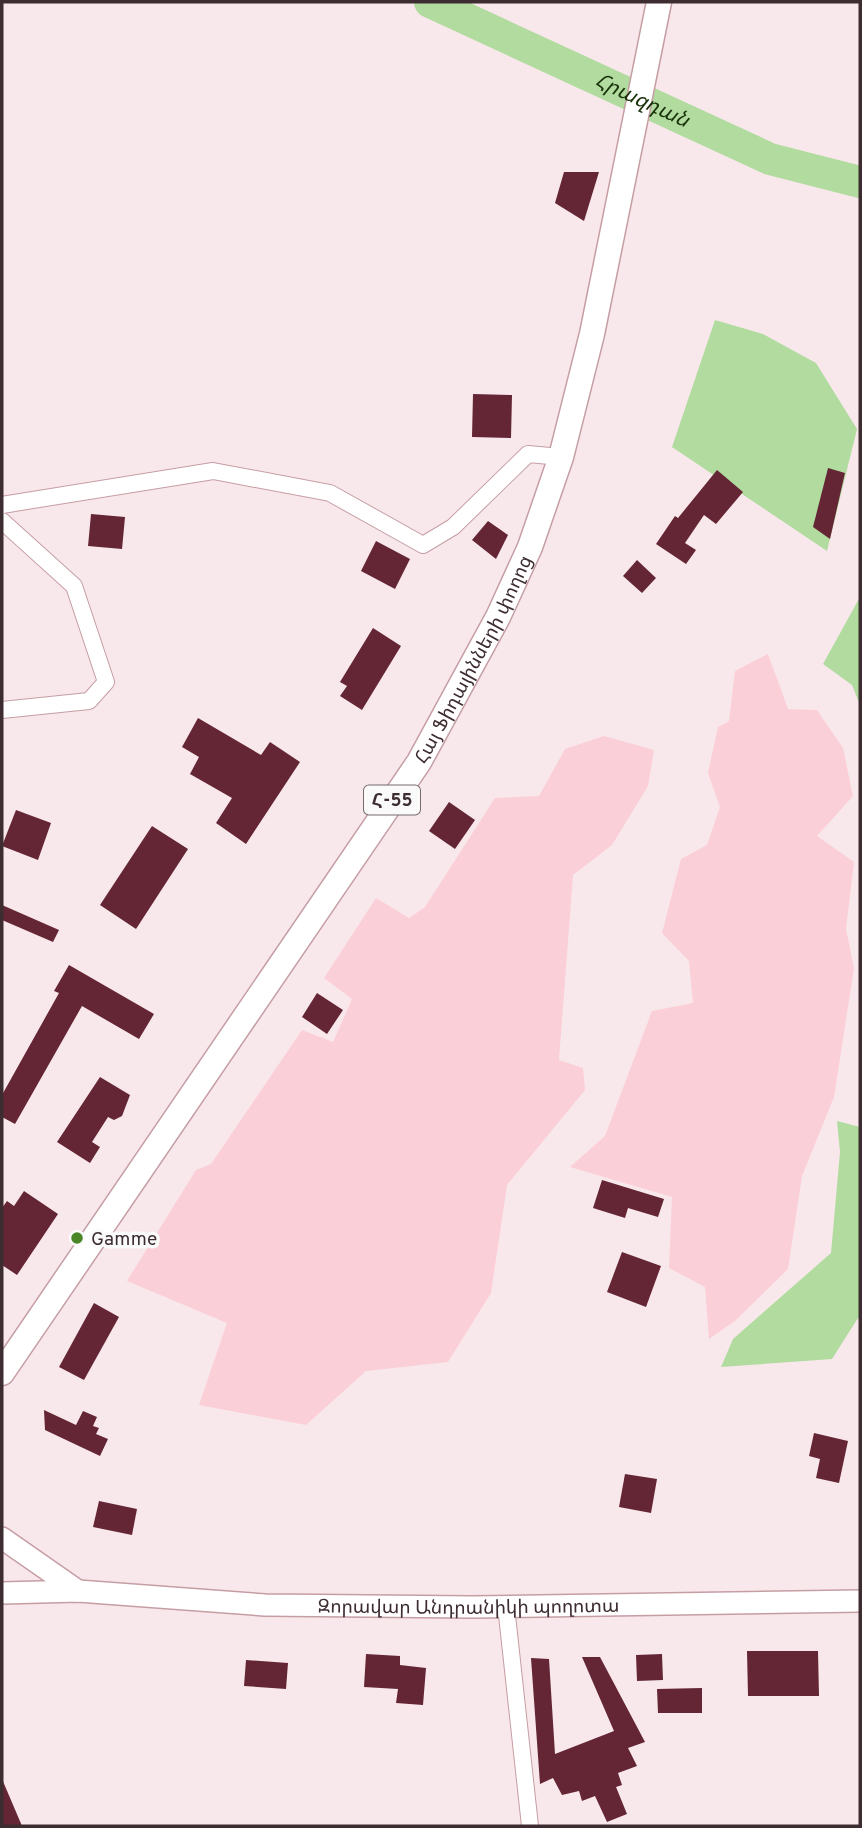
<svg xmlns="http://www.w3.org/2000/svg" width="862" height="1828" viewBox="0 0 862 1828" font-family="Overpass,'Noto Sans Armenian',sans-serif">
<rect width="100%" height="100%" fill="#f9e8eb"/>
<!-- green -->
<g fill="#fbcfd7">
<path d="M768,654L788,709L817,710L843,748L853,796L817,836L854,862L846,929L854,968L834,1097L802,1176L788,1269L735,1321L709,1339L705,1287L669,1268L672,1197L570,1167L605,1136L652,1011L693,1003L689,961L662,933L681,859L707,845L720,807L708,773L718,727L729,721L735,671Z"/>
<path d="M604,736L654,750L648,786L612,845L573,875L559,1060L583,1068L585,1090L507,1185L491,1293L448,1362L366,1371L306,1425L199,1405L227,1323L127,1281L196,1170L211,1164L302,1030L333,1042L352,999L324,978L376,898L409,918L425,907L495,798L539,796L565,749Z"/>
</g>
<!-- water -->
<g fill="#b1db9f">
<path d="M715,320L763,334L816,363L857,429L827,551L672,447Z"/>
<path d="M860,597V705L852,685L823,664Z"/>
<path d="M837,1121L860,1127V1321L858,1318L832,1359L721,1367L733,1339L831,1253L840,1152Z"/>
</g>
<g fill="none" stroke-linecap="round" stroke-linejoin="round">
<!-- river -->
<path stroke="#b1db9f" stroke-width="32" id="s1" d="M430,2L770,159L860,182"/>
</g>
<!-- building -->
<g fill="#642535">
<path d="M564,172H599L584,221L555,203Z"/>
<path d="M473,394L512,395L511,438L472,437Z"/>
<path d="M828,468L845,473L830,539L813,527Z"/>
<path d="M717,470L743,492L716,524L704,515L685,543L696,550L686,564L656,544L675,516L678,518Z"/>
<path d="M91,514L125,517L122,549L88,546Z"/>
<path d="M488,521L508,535L496,559L472,540Z"/>
<path d="M376,541L410,559L395,589L361,571Z"/>
<path d="M637,560L656,578L642,593L623,576Z"/>
<path d="M373,628L401,646L362,710L340,696L347,686L340,682Z"/>
<path d="M198,718L261,755L270,742L300,762L246,844L216,823L232,798L190,774L199,757L182,747Z"/>
<path d="M449,802L475,820L455,849L429,831Z"/>
<path d="M16,810L51,823L38,860L2,846Z"/>
<path d="M152,826L188,849L136,929L100,905Z"/>
<path d="M2,905L59,930L53,942L2,920Z"/>
<path d="M69,965L154,1014L139,1039L82,1006L15,1124L2,1117V1095L59,993L54,991Z"/>
<path d="M317,993L343,1010L327,1034L302,1017Z"/>
<path d="M100,1077L130,1095L122,1116L114,1120L108,1117L92,1142L100,1147L90,1163L57,1142Z"/>
<path d="M602,1180L664,1199L658,1217L628,1208L625,1218L593,1208Z"/>
<path d="M24,1191L58,1214L17,1275L2,1265V1208L7,1201L14,1206Z"/>
<path d="M622,1252L661,1266L646,1307L607,1292Z"/>
<path d="M94,1303L119,1317L84,1380L59,1367Z"/>
<path d="M44,1410L76,1425L83,1411L97,1417L93,1426L99,1428L96,1434L108,1439L100,1456L45,1430Z"/>
<path d="M814,1433L848,1441L839,1483L816,1478L820,1459L809,1456Z"/>
<path d="M625,1474L657,1479L651,1513L619,1507Z"/>
<path d="M99,1501L137,1509L132,1535L93,1527Z"/>
<path d="M747,1651H818L819,1696H748Z"/>
<path d="M366,1654L400,1656V1665L426,1668L423,1705L396,1703L398,1689L364,1687Z"/>
<path d="M662,1654L663,1680L637,1681L636,1655Z"/>
<path d="M582,1657H600L645,1742L628,1748L637,1766L618,1773L622,1785L616,1787L627,1814L607,1822L595,1796L582,1801L579,1791L562,1795L553,1778L540,1784L531,1658L549,1659L555,1754L614,1731Z"/>
<path d="M246,1660L288,1663L286,1689L244,1686Z"/>
<path d="M702,1688V1713H658L657,1689Z"/>
<path d="M2,1779L22,1826H2Z"/>
</g>
<g fill="none" stroke-linecap="round" stroke-linejoin="round">
<defs>
<g id="street">
<path d="M2,505L213,471L330,493L423,545L453,527L528,454L561,457"/>
<path d="M2,521L74,586L106,682L89,701L2,710"/>
<path d="M506,1606L530,1826"/>
</g>
<g id="secondary">
<path d="M2,1538L78,1591"/>
<path id="s2" d="M2,1593L78,1591L265,1605L472,1607L860,1601"/>
</g>
<g id="primary">
<path id="s3" d="M2,1373L419,762L498,617L530,547L561,457L592,334L659,2"/>
</g>
</defs>
<!-- street casing -->
<use href="#street" stroke="#c59ea4" stroke-width="18"/>
<!-- secondary casing -->
<use href="#secondary" stroke="#c59ea4" stroke-width="24"/>
<!-- primary casing -->
<use href="#primary" stroke="#c59ea4" stroke-width="27"/>
<!-- street -->
<use href="#street" stroke="#fff" stroke-width="16"/>
<!-- secondary -->
<use href="#secondary" stroke="#fff" stroke-width="21"/>
<!-- primary -->
<use href="#primary" stroke="#fff" stroke-width="24"/>
</g>
<!-- markers -->
<circle fill="#498626" stroke="#fafafa" stroke-width="2.5" cx="77" cy="1238" r="7"/>
<g text-anchor="middle" stroke-width="7" stroke-linejoin="round" paint-order="stroke">
<!-- shield labels -->
<rect fill="#fafafa" stroke="#766a6d" stroke-width="2" x="364" y="785.5" width="56" height="29" rx="5"/>
<g font-size="18" font-weight="bold" fill="#3d2d30">
<text x="392" y="806">Հ-55</text>
</g>
<!-- street labels -->
<g font-size="19" fill="#3d2d30" stroke="#fafafa">
<text dy="7" stroke="none"><textPath href="#s3" startOffset="856">Հայ Ֆիդայինների փողոց</textPath></text>
<text dy="7" stroke="none"><textPath href="#s2" startOffset="467">Զորավար Անդրանիկի պողոտա</textPath></text>
</g>
<!-- poi labels -->
<g font-size="19" fill="#3d2d30" stroke="#fafafa" text-anchor="start">
<text x="91" y="1245">Gamme</text>
</g>
<!-- water labels -->
<g font-size="21" font-style="italic" fill="#19330a" stroke="#fafafa">
<text dy="7" stroke="none"><textPath href="#s1" startOffset="234">Հրազդան</textPath></text>
</g>
</g>
<!-- border -->
<rect width="862" height="1828" fill="none" stroke="#3d2d30" stroke-width="7"/>
</svg>
